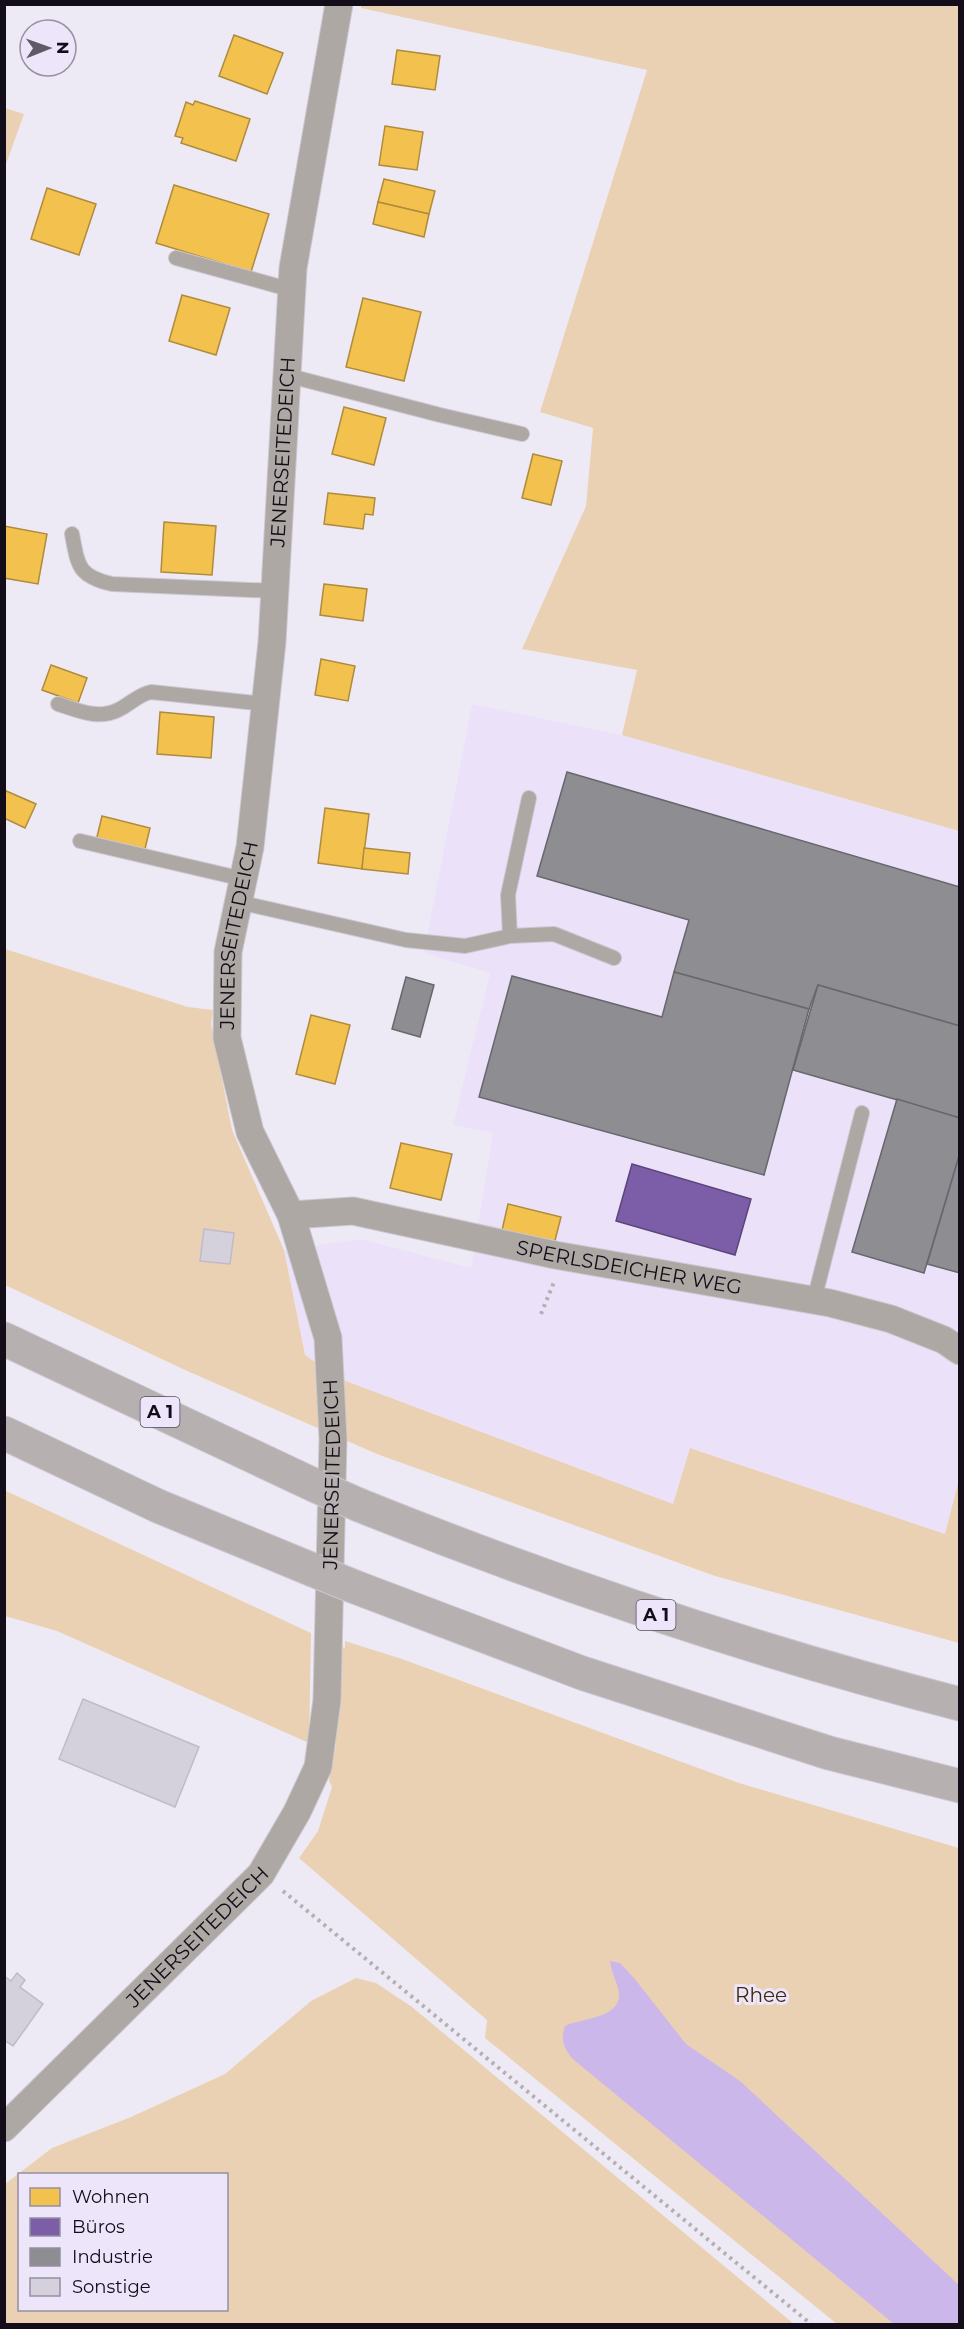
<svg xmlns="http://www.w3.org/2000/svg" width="964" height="2329" viewBox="0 0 964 2329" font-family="Montserrat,sans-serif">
<rect width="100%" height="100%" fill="#eeeaf5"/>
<!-- built -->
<path fill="#ebe2f9" d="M472,704L622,735L959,831L960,1479L945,1534L691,1448L673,1504L338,1378L305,1355L284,1250L361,1239L471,1268L493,1133L453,1125L490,973L424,953Z"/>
<!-- green -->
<g fill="#ebd1b3" fill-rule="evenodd">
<path d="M361,5H959V831L622,735L637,670L522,649L586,506L593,428L540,412L647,70L361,8Z"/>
<path d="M5,108L24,114L5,167L4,108Z"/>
<path d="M5,949L188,1007L213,1010L211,1024L232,1130L284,1250L305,1355L338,1378L673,1504L690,1448L945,1534L959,1479V1643L715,1576L377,1454L185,1370L5,1285Z"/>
<path d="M4,1490L311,1633L309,1743L57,1631L5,1616Z"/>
<path d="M345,1641L402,1659L739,1783L959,1848V2324H837L485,2038L487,2020L299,1858L318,1831L332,1787L329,1781L336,1745L332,1643L345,1648Z"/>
<path d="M356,1978L376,1983L412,2007L794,2324H5V2184L52,2148L131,2117L225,2074L311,2001ZM20,2174H226V2310H20Z"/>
</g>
<!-- water -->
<path fill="#ccb7ea" d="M610,1961L620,1963L634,1978L686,2044L740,2081L959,2285V2324H894L574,2060C564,2049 560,2040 565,2026C581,2018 621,2019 619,1993C618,1984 611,1972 610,1961Z"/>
<!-- homes -->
<g fill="#f2c14e" stroke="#af8b3e" stroke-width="1.5">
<path d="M234,35L283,53L267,94L219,76Z"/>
<path d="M397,50L440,56L435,90L392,84Z"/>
<path d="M195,101L250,119L236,161L181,143L183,138L175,136L186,102L193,105Z"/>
<path d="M385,126L423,132L417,170L379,165Z"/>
<path d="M384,179L435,191L429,214L378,202Z"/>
<path d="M174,185L269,214L251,272L156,243Z"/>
<path d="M47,188L96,204L79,255L31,239Z"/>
<path d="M378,202L429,214L424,237L373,224Z"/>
<path d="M182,295L230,308L216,355L169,341Z"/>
<path d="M363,298L421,312L404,381L346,367Z"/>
<path d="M344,407L386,418L374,465L332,454Z"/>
<path d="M533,454L562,461L551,505L522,498Z"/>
<path d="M328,493L375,498L373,515L365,514L363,529L324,524Z"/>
<path d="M164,522L216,526L212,575L161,572Z"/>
<path d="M4,526L47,534L38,584L4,578Z"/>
<path d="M324,584L367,589L363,621L320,615Z"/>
<path d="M321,659L355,666L348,701L315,695Z"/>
<path d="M51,665L87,678L78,703L42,690Z"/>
<path d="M160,712L214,717L211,758L157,754Z"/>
<path d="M4,790L36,804L25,828L4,818Z"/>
<path d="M325,808L369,814L362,869L318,863Z"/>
<path d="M102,816L150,828L144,853L96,841Z"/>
<path d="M364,848L410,853L408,874L362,869Z"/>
<path d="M311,1015L350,1025L335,1084L296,1074Z"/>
<path d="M401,1143L452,1154L441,1200L390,1188Z"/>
<path d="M508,1204L561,1217L552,1252L500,1239Z"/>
</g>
<!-- offices -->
<path fill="#7b5ea7" stroke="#5c467c" stroke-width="1.5" d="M632,1164L751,1199L735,1255L616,1221Z"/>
<!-- industry -->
<g fill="#8d8d92" stroke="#68676e" stroke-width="1.5">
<path d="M567,772L960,887V1026L818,985L809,1009L674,972L689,920L537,876Z"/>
<path d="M674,972L809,1009L764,1175L479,1097L512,976L662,1017Z"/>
<path d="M406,977L434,985L420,1037L392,1029Z"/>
<path d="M818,985L960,1026V1118L793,1070Z"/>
<path d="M897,1099L960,1118V1153L924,1273L852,1252Z"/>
<path d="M960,1153V1273L927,1264Z"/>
</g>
<!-- building -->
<g fill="#d5d1dc" stroke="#c0bbc7" stroke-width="1.5">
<path d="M204,1229L234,1233L230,1264L200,1261Z"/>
<path d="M83,1699L199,1747L175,1807L59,1759Z"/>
<path d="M17,1973L25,1980L20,1987L43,2004L13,2046L4,2040V1976L11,1981Z"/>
</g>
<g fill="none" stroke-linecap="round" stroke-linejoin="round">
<defs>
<g id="lane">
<path d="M176,258L292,290"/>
<path d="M286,375L440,415L522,434"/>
<path d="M72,534C78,566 78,576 112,584L275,591"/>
<path d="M58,704C77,710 98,720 118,710C131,704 137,695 151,692L266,704"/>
<path d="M80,841L243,879"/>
<path d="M238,902L406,940L465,946L510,936L554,934L614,958"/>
<path d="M510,936L508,895L529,798"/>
<path d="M814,1300L862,1113"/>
</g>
<g id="street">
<path id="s1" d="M291,1215L353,1211L555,1255L830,1303L891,1319L944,1340L960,1351"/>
<path id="s2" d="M4,2128L261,1874L297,1812L318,1767L327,1700L333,1439L328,1338L291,1215L250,1132L227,1038L228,952L250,847L272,642L293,268L339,4"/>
</g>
<g id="highway">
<path d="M4,1339L316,1486"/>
<path d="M4,1433L158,1506L313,1570"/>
<path d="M359,1505C555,1584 754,1651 960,1704"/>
<path d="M355,1587L582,1673L829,1753L960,1786"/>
</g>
</defs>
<!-- lane casing -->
<use href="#lane" stroke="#ccc7d1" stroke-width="16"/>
<!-- street casing -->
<use href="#street" stroke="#ccc7d1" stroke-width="29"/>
<!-- highway casing -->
<use href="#highway" stroke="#ccc7d1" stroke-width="35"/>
<!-- path -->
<g stroke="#b4afb0" stroke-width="4" stroke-dasharray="3 4.5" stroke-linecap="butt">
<path d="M541,1314L554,1282"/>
<path d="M283,1891L811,2324"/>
</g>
<!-- lane -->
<use href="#lane" stroke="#ada8a3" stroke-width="14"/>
<!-- street -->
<use href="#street" stroke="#ada8a3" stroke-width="27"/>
<!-- highway -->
<use href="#highway" stroke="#b6b0b1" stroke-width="33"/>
<defs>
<g id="highway-bridge">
<path d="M316,1486L359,1505"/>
<path d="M313,1570L355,1587"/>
</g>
</defs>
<!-- highway-bridge casing -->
<use href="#highway-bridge" stroke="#ccc7d1" stroke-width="35" stroke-linecap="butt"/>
<!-- highway-bridge -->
<use href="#highway-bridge" stroke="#b6b0b1" stroke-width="33"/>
</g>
<g text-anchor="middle" stroke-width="6" stroke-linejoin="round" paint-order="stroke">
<!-- shield labels -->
<g fill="#ede5fa" stroke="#544e5c" stroke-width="1.5">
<rect x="140.5" y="1397" width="39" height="30" rx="4.5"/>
<rect x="636.5" y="1600" width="39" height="30" rx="4.5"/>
</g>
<g font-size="18" font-weight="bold" fill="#120d19">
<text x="160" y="1418">A 1</text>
<text x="656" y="1621">A 1</text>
</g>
<!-- street labels -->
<g font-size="20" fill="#120d19" stroke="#ede5fa">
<text dy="7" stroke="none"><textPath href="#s2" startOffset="1820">JENERSEITEDEICH</textPath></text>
<text dy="7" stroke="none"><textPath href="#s2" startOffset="1334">JENERSEITEDEICH</textPath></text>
<text dy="7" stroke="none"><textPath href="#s1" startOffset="344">SPERLSDEICHER WEG</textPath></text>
<text dy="7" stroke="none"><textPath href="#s2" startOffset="776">JENERSEITEDEICH</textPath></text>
<text dy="7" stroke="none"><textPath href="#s2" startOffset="272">JENERSEITEDEICH</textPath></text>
</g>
<!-- park labels -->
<g font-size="20" fill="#3d2a0b" stroke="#ede5fa">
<text x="761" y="2002">Rhee</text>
</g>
</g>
<!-- border -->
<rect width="964" height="2329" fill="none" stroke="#120d19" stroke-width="12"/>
<!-- legend -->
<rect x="18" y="2173" width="210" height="138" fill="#ede5fa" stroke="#958fa0" stroke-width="1.5"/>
<rect x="30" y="2188" width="30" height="18" fill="#f2c14e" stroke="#958fa0" stroke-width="1.5"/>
<text x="72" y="2203" font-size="18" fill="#120d19">Wohnen</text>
<rect x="30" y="2218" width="30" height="18" fill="#7b5ea7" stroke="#958fa0" stroke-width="1.5"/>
<text x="72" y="2233" font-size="18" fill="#120d19">Büros</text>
<rect x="30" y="2248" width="30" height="18" fill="#8d8d92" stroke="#958fa0" stroke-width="1.5"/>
<text x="72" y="2263" font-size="18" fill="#120d19">Industrie</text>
<rect x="30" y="2278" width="30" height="18" fill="#d5d1dc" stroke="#958fa0" stroke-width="1.5"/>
<text x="72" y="2293" font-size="18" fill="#120d19">Sonstige</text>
<!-- north arrow -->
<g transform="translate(48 48) rotate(89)"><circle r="28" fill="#ede5fa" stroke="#958fa0" stroke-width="1.5"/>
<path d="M0-4.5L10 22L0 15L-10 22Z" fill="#5f5a66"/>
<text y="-9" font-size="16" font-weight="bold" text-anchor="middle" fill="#120d19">N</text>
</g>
</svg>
